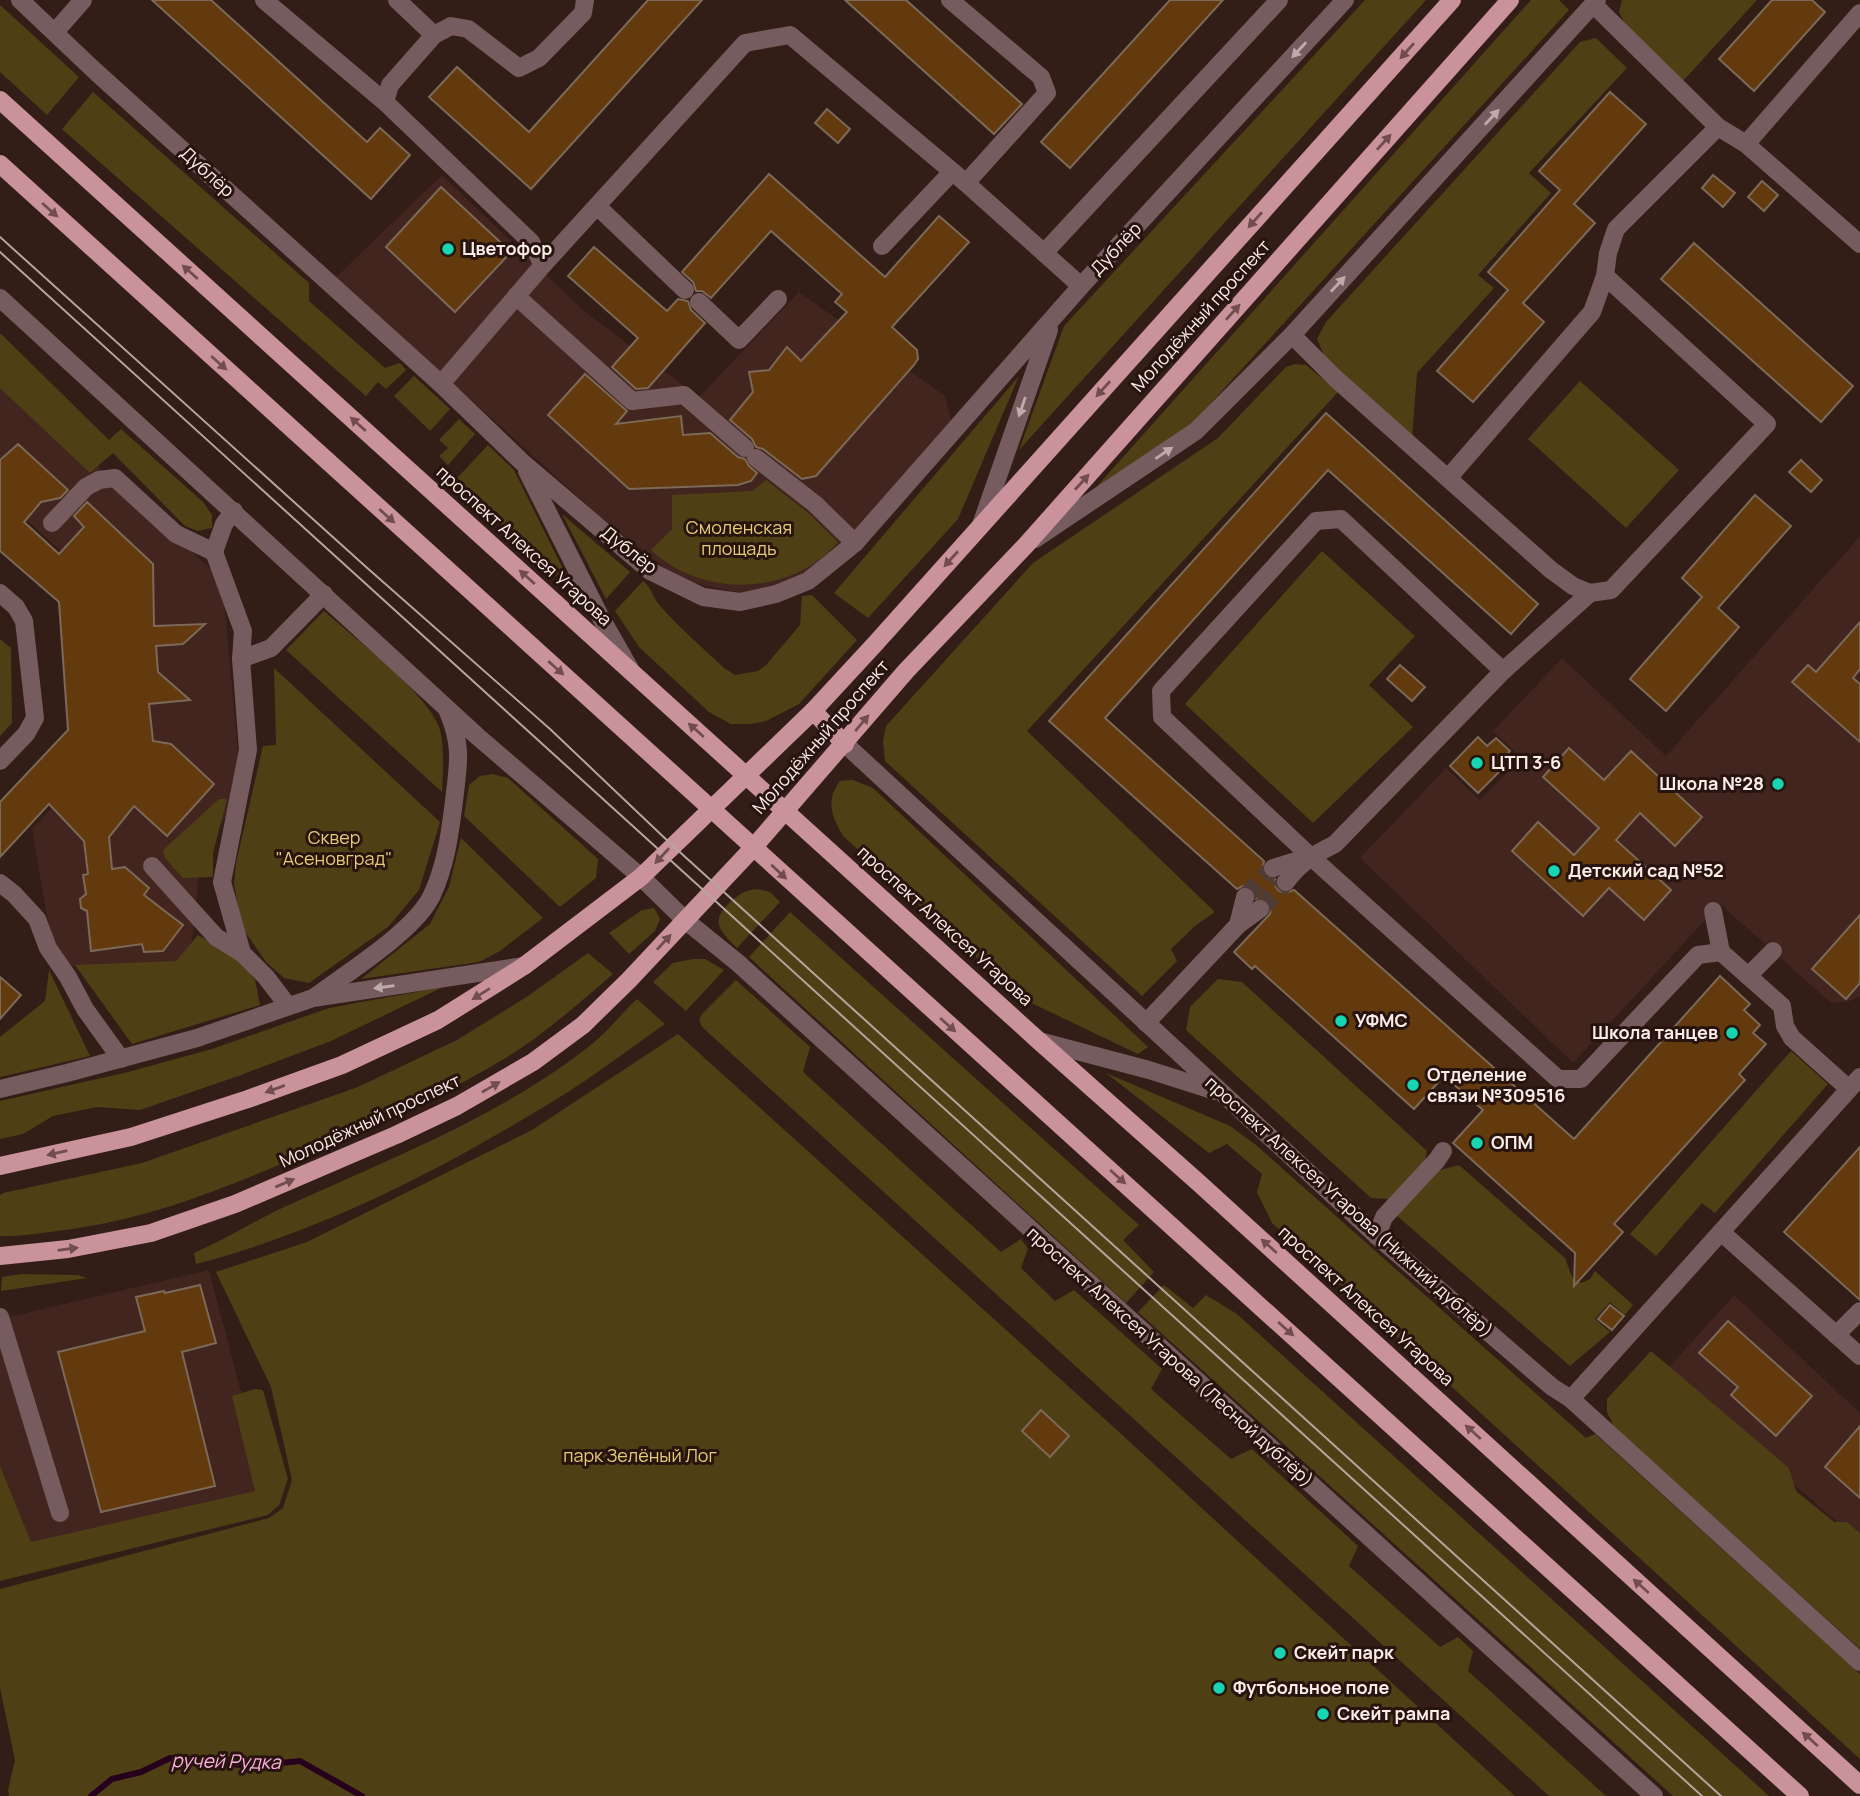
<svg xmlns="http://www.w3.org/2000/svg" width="1860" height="1796" viewBox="0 0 1860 1796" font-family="Manrope,sans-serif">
<rect width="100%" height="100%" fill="#321d17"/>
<!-- built -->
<g fill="#41251e">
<path d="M442,175L585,312L699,397L799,292L945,396L952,423L841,549L795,580L743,593L681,581L599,516L336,277Z"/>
<path d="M0,378L222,579L242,793L201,853L189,973L69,966L50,934L32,829L109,747L102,588L0,496Z"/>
<path d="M1860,536V996L1850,1001L1831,1003L1720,904L1573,1063L1360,858L1446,768L1480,800L1521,758L1493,731L1562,658L1666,756Z"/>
<path d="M209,1270L268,1495L27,1551L0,1485V1319Z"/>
<path d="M1734,1295L1860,1413V1542L1665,1372Z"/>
</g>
<!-- green -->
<g fill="#4e4014">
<path d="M1365,0H1426L1019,450L1064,326Z"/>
<path d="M1531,0H1559L1569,10L1191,425L1090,494Z"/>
<path d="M1622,0H1757L1683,81L1628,30L1619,12Z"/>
<path d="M0,5L79,77L47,115L0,72Z"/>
<path d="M1596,38L1627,68L1529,173L1551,193L1478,275L1494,288L1417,373L1412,439L1327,362L1317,339L1326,322L1580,42Z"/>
<path d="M93,92L309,283V301L385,368L400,363L406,370L386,389L378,382L366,396L62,129Z"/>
<path d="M0,333L109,440L121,429L203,502L212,515V528L198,531L185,526L113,453L90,473L0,388Z"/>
<path d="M1295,364L1306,365L1338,392L1027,731L1215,912L1195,926L1171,949L1177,961L1142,996L885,761L883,741L886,726L1033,563L1218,438L1286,367Z"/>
<path d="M414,376L450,409L430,431L394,396Z"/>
<path d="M1019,376L958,519L868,618L834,593Z"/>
<path d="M1580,381L1679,470L1626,528L1528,439Z"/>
<path d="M459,419L475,434L448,465L439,456L448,448L439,440Z"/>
<path d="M488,445L514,470L574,591L461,489V481L457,478Z"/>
<path d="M766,480L807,512L838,542C792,596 703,599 651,550L672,529V495L752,491Z"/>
<path d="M562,514L630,572L606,599Z"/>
<path d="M1322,551L1415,636L1369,685L1413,727L1313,823L1185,704Z"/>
<path d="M643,581C652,588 653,599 662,608C681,629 703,648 724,668L735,675L758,671L766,665L800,625L802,596L812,595L857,640L799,704L766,721L751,724H731L709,712L639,647L615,611Z"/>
<path d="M324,611C353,637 427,693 439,727C445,744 443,774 442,792L286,650Z"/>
<path d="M0,639L11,648L12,723L0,736Z"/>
<path d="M274,668L440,822L419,890L388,927L309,983L284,978L266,962L241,926L234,883L236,863L263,746L276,745Z"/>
<path d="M492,774L508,778L598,859L596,878L560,907L464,816L469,785L480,776Z"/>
<path d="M853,780L873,788L1148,1047L1138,1054L1023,999L843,836C832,817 825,801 840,781Z"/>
<path d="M219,799H227L213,853V877L183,878L165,858L163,850Z"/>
<path d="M461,838L543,918L500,951L479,962L361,979L430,924L449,887Z"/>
<path d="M758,889L770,892L780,902L737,948C720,931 710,922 729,903C739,894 745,890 758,889Z"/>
<path d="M654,908L660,919L655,931L629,954L609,933L642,910Z"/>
<path d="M790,912L1139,1225L1123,1240L1154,1272L1126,1303L749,957Z"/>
<path d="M198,935L240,960L255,980L260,1005L132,1044L75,965L176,961Z"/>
<path d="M588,953L613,974C579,1003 547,1032 509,1056C451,1092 387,1119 324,1146C234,1184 156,1219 58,1231C39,1233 19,1237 0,1236V1195L3,1193L142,1163L358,1087L457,1040L528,996Z"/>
<path d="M693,959H705L724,970L686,1011L653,982L673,963Z"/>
<path d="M49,970L90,1056L0,1077V1037L45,1001Z"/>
<path d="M1218,979L1242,982L1427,1151L1424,1165L1390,1199L1371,1198L1186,1030L1190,1007Z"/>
<path d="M736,980L810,1047L803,1072L1001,1252L1021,1239L1028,1249L1021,1268L1055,1301L1074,1290L1162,1369L1151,1389L1231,1459L1252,1449L1358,1546L1349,1566L1440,1647L1458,1637L1473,1651L1468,1671L1606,1796H1549L702,1027L699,1020L702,1014Z"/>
<path d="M443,987L331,1041L241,1075L140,1110L97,1107L53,1116L23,1134L0,1139V1101L128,1072L212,1049L329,1008Z"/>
<path d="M637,999L665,1024C629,1049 593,1077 555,1100C443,1169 323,1231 196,1264L194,1253C228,1238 259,1218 293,1203C396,1156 503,1115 592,1044C608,1031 622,1013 637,999Z"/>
<path d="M678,1034L1119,1432L1515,1796H9L8,1790L15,1760L0,1688V1589L269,1518L283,1508L292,1480L271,1387L216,1272L307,1242L532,1130Z"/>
<path d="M1791,1051L1828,1084L1715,1213L1702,1203L1656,1256L1630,1234Z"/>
<path d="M1106,1073L1230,1126L1256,1145L1586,1438L1595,1434L1860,1674V1759L1272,1223L1257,1192L1262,1174L1227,1144L1209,1153Z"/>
<path d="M1459,1165L1565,1258L1572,1277L1581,1283L1590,1279L1595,1271L1633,1305L1625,1315L1610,1302L1595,1319L1610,1332L1570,1366L1396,1215L1440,1170Z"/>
<path d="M21,1274L78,1275L87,1278L1,1291L2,1277Z"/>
<path d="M1164,1285L1193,1308L1206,1295L1237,1314L1769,1796H1673L1138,1312Z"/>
<path d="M1651,1351L1789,1468L1796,1491L1834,1522H1847L1860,1533V1649L1614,1427L1607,1412V1399Z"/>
<path d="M255,1389L263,1390L288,1479L279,1505L268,1515L0,1581V1466L31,1542L255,1491L232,1396Z"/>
</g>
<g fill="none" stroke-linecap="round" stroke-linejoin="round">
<!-- stream -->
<path stroke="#27001d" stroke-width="6" d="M91,1796L112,1779L141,1772L170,1758L251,1766L300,1761L362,1796"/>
</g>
<!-- building -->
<g fill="#623a0d" stroke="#7c6958" stroke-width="2">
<path d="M152,0H211L367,142L380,128L410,155L371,199Z"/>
<path d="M648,0H702L531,189L429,97L457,67L529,132Z"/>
<path d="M845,0H906L1022,104L994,134Z"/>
<path d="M1170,0H1223L1070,168L1041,142Z"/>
<path d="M1772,0H1812L1825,12L1754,91L1719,59Z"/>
<path d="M1610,92L1646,124L1574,204L1595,223L1523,303L1544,322L1473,402L1437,371L1508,290L1488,272L1560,190L1539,171Z"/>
<path d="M827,109L850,129L838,143L815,123Z"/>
<path d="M769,174L885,277L939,216L969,242L892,327L917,350L918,359L914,365L816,476L802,479L763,449L756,447L752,439L730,420L753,392L749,372L769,370L787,347L801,361L847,312L835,302L842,294L771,231L711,298L702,291H696L693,282L682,272Z"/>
<path d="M1713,175L1735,193L1723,207L1702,188Z"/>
<path d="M1762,181L1778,195L1764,211L1748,197Z"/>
<path d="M441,187L511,252L455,312L386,247Z"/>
<path d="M1694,243L1853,386L1821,422L1661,279Z"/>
<path d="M594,247L667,311L678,299L688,301L691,310L705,323L648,388L636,389L612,367L638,338L568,276Z"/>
<path d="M585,374L627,411L616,424L681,416L683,435L710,433L738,457L745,459L749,466L757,473L751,481L738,485L629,489L548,415Z"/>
<path d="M1326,413L1538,604L1511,634L1328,470L1105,718L1264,861L1262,872L1266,877L1275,879V886L1279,891L1285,893L1294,890L1574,1139L1720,976L1750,1004L1744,1010L1760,1025L1753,1033L1766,1044L1739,1074L1745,1080L1614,1224L1623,1232L1574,1286L1575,1253L1453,1143L1483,1110L1444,1076L1414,1109L1255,966L1252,969L1234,952L1270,914L1271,907L1269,902L1264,898L1256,899L1253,889L1248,886H1243L1237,889L1049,721Z"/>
<path d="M18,444L68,490L60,498L41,502L24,522L59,554L84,527L74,516L87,502L153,564L154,626L205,624L183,644L156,646L158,672L190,700L149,704L153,741L171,744L214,784L167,836L134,806L109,837L112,869L125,867L149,888L144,895L183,925L163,951L144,952L142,944L91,951L87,911L81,908L80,899L86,894L83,875L88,874L84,841L49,804L0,857V802L68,730L59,602L0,551V460Z"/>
<path d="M1801,460L1822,480L1811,492L1789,472Z"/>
<path d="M1755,495L1791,526L1718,608L1739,627L1666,711L1630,679L1702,597L1682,578Z"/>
<path d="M1860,622V669L1853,678L1860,684V742L1792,682L1808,665L1816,672Z"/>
<path d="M1400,665L1425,687L1412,701L1387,679Z"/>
<path d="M1478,737L1487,746L1496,738L1510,751L1501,761L1505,766L1478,793L1450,766Z"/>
<path d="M1569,748L1604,780L1631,751L1702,817L1675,846L1640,813L1616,840L1671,890L1644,920L1609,888L1583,916L1512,851L1538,822L1574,855L1599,828L1543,777Z"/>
<path d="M1860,915V983L1846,999L1812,969Z"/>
<path d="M0,977L21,995L0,1019Z"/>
<path d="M1860,1147V1300L1784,1232Z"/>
<path d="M200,1285L216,1343L182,1352L215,1486L101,1512L58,1352L145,1331L136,1297L164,1291L165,1293Z"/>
<path d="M1610,1305L1624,1316L1612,1330L1598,1319Z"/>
<path d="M1728,1321L1812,1396L1776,1436L1731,1395L1738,1387L1699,1353Z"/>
<path d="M1041,1410L1069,1436L1050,1457L1022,1431Z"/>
<path d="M1860,1426V1498L1825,1467Z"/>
</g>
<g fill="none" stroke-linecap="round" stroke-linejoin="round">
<!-- minor-tunnel -->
<g stroke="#503c36" stroke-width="18" stroke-dasharray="18 9" stroke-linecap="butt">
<path d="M1245,897L1273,868"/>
<path d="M1260,909L1286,882"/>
</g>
<!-- minor -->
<g stroke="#765b5f" stroke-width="18">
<path d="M20,0L95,71L441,384L522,462L650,571L703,597L740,602L776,594L808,581L855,543L1081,286L1345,0"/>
<path d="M264,0L385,102L531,242L543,265"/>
<path d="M397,0L434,35"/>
<path d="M950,0L1041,77L1047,93L966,183"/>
<path d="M1594,5L1718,127L1746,144L1860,244"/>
<path d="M55,32L83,0"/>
<path d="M385,102L390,85L434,35L451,26L468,29L519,68L539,58L583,13L585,0"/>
<path d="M1746,144L1860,13"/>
<path d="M597,206L685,290"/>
<path d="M882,246L952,172"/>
<path d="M1044,253L1279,0"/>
<path d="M1605,276L1608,253L1616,229L1718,127"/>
<path d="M516,296L632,401L684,395L745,448"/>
<path d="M0,298L477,736L641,877L685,920L738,963L1654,1796"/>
<path d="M699,302L739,340L778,299"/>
<path d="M441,384L543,265L745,43L790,35L966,183L1081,286"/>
<path d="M756,458L815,504L855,543"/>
<path d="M527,471L601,618L630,669"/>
<path d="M1449,477L1592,312L1605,276L1767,424L1611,590L1590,593"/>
<path d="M52,523L86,487L99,480L115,478L176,534L214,552L243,631L241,659"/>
<path d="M981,525L1049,330"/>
<path d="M1035,539L1196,431L1292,335L1597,0"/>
<path d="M214,552L224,524L234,511"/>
<path d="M0,593L16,607L24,621L35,718L26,734L0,761"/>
<path d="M1503,671L1341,519L1316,521L1161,691L1162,717L1310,856L1558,1079H1581L1698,955L1721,952L1782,1006L1785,1026L1792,1038L1849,1089"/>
<path d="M845,744L1377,1236L1552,1387L1571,1399L1860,1662"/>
<path d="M152,866L216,937L242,953"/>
<path d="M1273,868L1302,859"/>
<path d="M1286,882C1299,863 1315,854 1335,844L1503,671L1590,593L1573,586L1551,570L1335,378L1292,335"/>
<path d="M0,883L14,894L37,919L48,948L68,977L85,1009L121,1059"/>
<path d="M1713,911L1721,952"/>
<path d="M1238,925L1245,897"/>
<path d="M1748,976L1773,951"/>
<path d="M316,996C348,972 416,930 432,895C446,865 450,833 454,801C458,765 463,747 448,712"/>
<path d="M288,1006L266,977L242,953L222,882L248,750L241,659L271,648L324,594"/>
<path d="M1146,1023L1238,925L1260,909"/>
<path d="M1039,1041L1149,1070L1215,1091"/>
<path d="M0,1089L67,1073L197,1038L313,998L524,966"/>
<path d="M1721,1232L1860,1356"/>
<path d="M1377,1236L1384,1217L1437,1160L1443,1151"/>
<path d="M0,1317L60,1513"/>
<path d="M1836,1335L1860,1311"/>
<path d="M1571,1399L1860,1077"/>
</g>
<!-- major -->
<g stroke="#ca939b" stroke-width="18">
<path d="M0,100L1039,1041L1200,1184L1860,1785"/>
<path d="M0,164L1800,1796"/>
<path d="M813,711L845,744"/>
<path d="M0,1166L131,1137L248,1099L342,1065L438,1020L524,966L641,877L813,711L875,644L1452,0"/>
<path d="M0,1256L68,1249L151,1233L235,1204L396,1135L457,1106L533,1062L583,1025L629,980L753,848L906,671L1026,545L1510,0"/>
</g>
<!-- tram -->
<g stroke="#b6a59f" stroke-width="2">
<path d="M0,237L365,566L550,729L672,845L1721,1796"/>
<path d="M0,252L1702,1796"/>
</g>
</g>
<!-- one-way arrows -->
<defs><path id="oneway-solid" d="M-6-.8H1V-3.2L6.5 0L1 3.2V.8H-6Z" transform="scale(1.75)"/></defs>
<g fill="#bfabaa">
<use href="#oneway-solid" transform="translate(1299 50) rotate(133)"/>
<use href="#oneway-solid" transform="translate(1492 117) rotate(-47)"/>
<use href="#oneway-solid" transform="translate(1338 284) rotate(-47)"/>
<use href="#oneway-solid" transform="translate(1022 407) rotate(109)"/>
<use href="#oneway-solid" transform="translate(1164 453) rotate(-34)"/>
<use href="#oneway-solid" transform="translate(384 987) rotate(172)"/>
</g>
<g fill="#714d4d">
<use href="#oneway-solid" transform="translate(1407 51) rotate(132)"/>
<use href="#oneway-solid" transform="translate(1384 142) rotate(-48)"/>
<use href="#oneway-solid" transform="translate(50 210) rotate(42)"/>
<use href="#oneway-solid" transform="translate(1255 220) rotate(132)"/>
<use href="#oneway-solid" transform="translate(190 272) rotate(-138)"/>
<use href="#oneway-solid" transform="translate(1233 312) rotate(-48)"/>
<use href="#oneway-solid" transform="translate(219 363) rotate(42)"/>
<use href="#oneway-solid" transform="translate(1103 389) rotate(132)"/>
<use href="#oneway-solid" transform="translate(358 424) rotate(-138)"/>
<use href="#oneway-solid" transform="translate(1082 482) rotate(-48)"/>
<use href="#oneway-solid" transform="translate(387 516) rotate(42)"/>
<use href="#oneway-solid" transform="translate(951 559) rotate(132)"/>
<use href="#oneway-solid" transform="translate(527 577) rotate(-138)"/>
<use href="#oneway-solid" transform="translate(556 668) rotate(42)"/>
<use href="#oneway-solid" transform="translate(862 723) rotate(-50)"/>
<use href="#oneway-solid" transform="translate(696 730) rotate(-138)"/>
<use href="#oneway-solid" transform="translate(662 856) rotate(133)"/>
<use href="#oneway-solid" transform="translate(779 872) rotate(43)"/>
<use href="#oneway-solid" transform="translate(664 942) rotate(-47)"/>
<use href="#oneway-solid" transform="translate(481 994) rotate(148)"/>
<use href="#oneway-solid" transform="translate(948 1025) rotate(42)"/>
<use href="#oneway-solid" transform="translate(491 1087) rotate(-30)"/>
<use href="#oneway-solid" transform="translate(275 1089) rotate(160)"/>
<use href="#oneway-solid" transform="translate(57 1153) rotate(167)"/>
<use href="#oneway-solid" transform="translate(1118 1177) rotate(42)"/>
<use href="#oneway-solid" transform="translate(285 1183) rotate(-23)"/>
<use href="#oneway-solid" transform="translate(1269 1246) rotate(-138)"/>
<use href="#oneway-solid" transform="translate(68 1249) rotate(-8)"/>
<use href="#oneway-solid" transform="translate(1286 1329) rotate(42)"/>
<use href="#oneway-solid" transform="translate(1473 1432) rotate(-138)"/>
<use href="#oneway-solid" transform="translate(1641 1586) rotate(-138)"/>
<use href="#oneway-solid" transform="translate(1810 1739) rotate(-138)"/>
</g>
<!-- markers -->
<g fill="#18d5b2" stroke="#28140e" stroke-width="2.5">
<circle cx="448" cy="249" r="7"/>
<circle cx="1477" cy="763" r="7"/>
<circle cx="1778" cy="784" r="7"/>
<circle cx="1554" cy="871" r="7"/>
<circle cx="1341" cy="1021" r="7"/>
<circle cx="1732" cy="1033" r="7"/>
<circle cx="1413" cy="1085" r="7"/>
<circle cx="1477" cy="1143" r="7"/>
<circle cx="1280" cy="1653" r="7"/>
<circle cx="1219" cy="1688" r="7"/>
<circle cx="1323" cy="1714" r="7"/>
</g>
<g text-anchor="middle" stroke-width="6" stroke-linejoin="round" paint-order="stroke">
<!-- street labels -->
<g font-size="18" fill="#fbece7" stroke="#28140e">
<text transform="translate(207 172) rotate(42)" y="6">Дублёр</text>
<text transform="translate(1116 249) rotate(-47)" y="6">Дублёр</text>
<text transform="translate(1201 316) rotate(-48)" y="6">Молодёжный проспект</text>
<text transform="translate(524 546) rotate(42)" y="6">проспект Алексея Угарова</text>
<text transform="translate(629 550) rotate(38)" y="6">Дублёр</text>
<text transform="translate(821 737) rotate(-49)" y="6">Молодёжный проспект</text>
<text transform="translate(945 926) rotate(42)" y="6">проспект Алексея Угарова</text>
<text transform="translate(370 1121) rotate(-25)" y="6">Молодёжный проспект</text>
<text transform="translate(1349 1207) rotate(42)" y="6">проспект Алексея Угарова (Нижний дублёр)</text>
<text transform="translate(1366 1306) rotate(42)" y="6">проспект Алексея Угарова</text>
<text transform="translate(1170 1357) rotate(42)" y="6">проспект Алексея Угарова (Лесной дублёр)</text>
</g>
<!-- poi labels -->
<g font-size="18" font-weight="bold" fill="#fbece7" stroke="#28140e" text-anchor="start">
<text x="462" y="255">Цветофор</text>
<text x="1491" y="769">ЦТП 3-6</text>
<text x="1764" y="790" text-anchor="end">Школа №28</text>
<text x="1568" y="877">Детский сад №52</text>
<text x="1355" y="1027">УФМС</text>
<text x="1718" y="1039" text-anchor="end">Школа танцев</text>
<text x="1427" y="1081">Отделение<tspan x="1427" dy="21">связи №309516</tspan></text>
<text x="1491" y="1149">ОПМ</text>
<text x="1294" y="1659">Скейт парк</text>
<text x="1233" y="1694">Футбольное поле</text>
<text x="1337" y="1720">Скейт рампа</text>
</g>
<!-- park labels -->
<g font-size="18" fill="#e6cb75" stroke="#28140e">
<text x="739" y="534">Смоленская<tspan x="739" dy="21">площадь</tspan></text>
<text x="334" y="844">Сквер<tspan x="334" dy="21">"Асеновград"</tspan></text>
<text x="640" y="1462">парк Зелёный Лог</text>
</g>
<!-- water labels -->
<g font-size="19" font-style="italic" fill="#fcaee0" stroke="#28140e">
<text transform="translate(226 1761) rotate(1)" y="7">ручей Рудка</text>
</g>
</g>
</svg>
